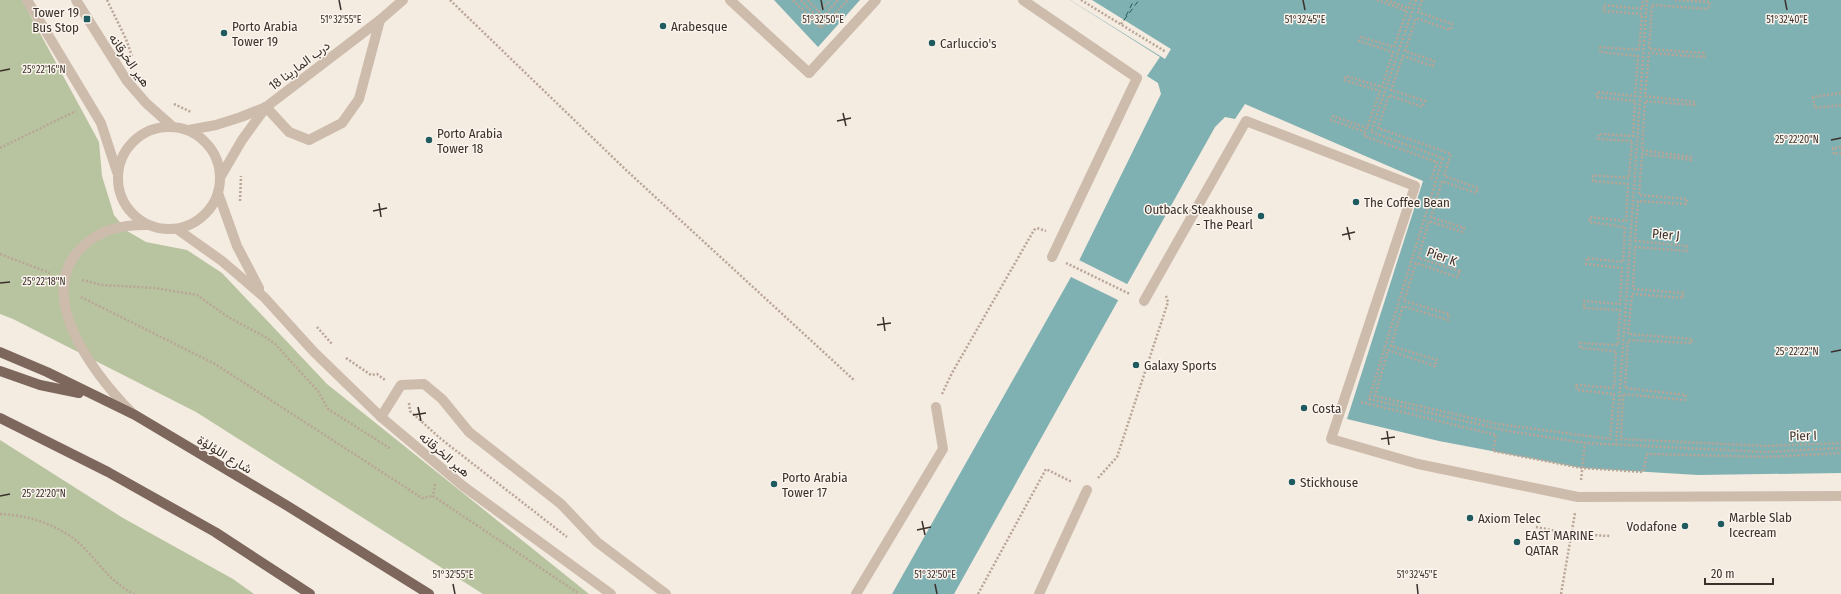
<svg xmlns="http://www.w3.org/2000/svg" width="1841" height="594" viewBox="0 0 1841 594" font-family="'Fira Sans Condensed',Vazirmatn,sans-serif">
<rect width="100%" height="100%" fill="#f4ebe1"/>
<!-- green -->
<g fill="#b8c4a0">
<path d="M0,0H22L99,142L102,176L114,215L127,231L146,242L187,250L222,273L327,384L589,594H483L196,412L13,319L0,314Z"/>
<path d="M0,440L123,518L233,579L254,594H0Z"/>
</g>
<!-- water -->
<g fill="#7fb0b2">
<path d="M774,0H860L818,47Z"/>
<path d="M1070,0H1841V473L1698,475L1582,468L1439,441L1347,419L1423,181L1245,104L1235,119L1225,117L1215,127L954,594H892L1071,277L1161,94L1158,83L1147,76L1160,57Z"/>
</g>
<!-- pier -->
<g fill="#f4ebe1">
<path d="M1070,0H1092L1171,49L1165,59Z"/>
<path d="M1077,259L1129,285L1120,301L1069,276Z"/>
</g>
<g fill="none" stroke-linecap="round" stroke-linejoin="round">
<!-- ferry -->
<g stroke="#1f5a5e" stroke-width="1" stroke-dasharray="5 4" stroke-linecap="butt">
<path d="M1126,16L1134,0"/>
<path d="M1124,20L1139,0"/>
</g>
<!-- path -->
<g stroke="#b9a596" stroke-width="2.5" stroke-dasharray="2 2" stroke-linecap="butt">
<path d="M107,0L126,39L132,56"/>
<path d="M450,0L626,170L855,381"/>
<path d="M793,0L821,28L848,0"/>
<path d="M801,0L820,20L838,0"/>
<path d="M808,0L819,12L830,0"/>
<path d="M1081,0L1166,52"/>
<path d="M1377,0L1407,11L1394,47L1361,37L1359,41L1393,52L1382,87L1346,76L1344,80L1380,91L1367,128L1333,116L1331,120L1366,132L1364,136L1437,162L1431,180"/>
<path d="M1386,0L1409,8L1411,0"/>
<path d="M1416,0L1371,132L1443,158L1369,399L1508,431L1585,443"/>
<path d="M1422,0L1418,12L1452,24L1450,30L1416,18L1405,51L1434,61L1433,66L1403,56L1391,90L1425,101L1422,107L1389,95L1378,128L1451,154L1444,176L1478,188L1476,193L1442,181L1431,217L1464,228L1462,232L1429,221L1418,258L1460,271L1457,277L1416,263L1404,301L1449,314L1448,320L1403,306L1391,346L1437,360L1435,366L1388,350L1375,396L1498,424L1610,439L1614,394L1577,390L1576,385L1614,388L1616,351L1580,348V343L1618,345L1620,310L1584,308V301L1620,304L1622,268L1586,264L1587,258L1623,262L1625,227L1589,222L1590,217L1626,221L1628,184L1593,181V175L1629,178L1632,141L1598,139L1599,134L1633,136L1635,101L1597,97V92L1635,96L1638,56L1600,52V47L1639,50L1642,14L1604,11V5L1642,9L1643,0"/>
<path d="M1675,0L1710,2L1708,9L1652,5L1649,49L1704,53V57L1649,53L1645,96L1695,102L1694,105L1645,101L1642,150L1691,157V160L1642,154L1639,195L1687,199L1686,204L1638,201L1635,241L1687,246V251L1635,247L1633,289L1683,293V298L1632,294L1628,334L1692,339V343L1628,340L1625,388L1686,395L1685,400L1623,394L1621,439L1765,446L1841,443"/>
<path d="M1121,24L1124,20"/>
<path d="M1841,93L1813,97L1815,108L1841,105"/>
<path d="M174,104L191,112"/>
<path d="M1841,147L1833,148L1834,154L1841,153"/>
<path d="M0,148L76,111"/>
<path d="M240,201L241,176"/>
<path d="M0,254L50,273"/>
<path d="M1066,263L1130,294"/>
<path d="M82,280L102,285L155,288L197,295L228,317L267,338L275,344L318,391L328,409L391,449"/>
<path d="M81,297L215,364L422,498L433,496"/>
<path d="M317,327L332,344"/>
<path d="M346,358L371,375L377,374L385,380"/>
<path d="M942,394L952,373L1034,230L1037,228L1046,231"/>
<path d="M1361,402L1496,435L1493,451L1582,468L1643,472L1647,454L1767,457L1841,453"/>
<path d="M409,403L410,411L441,439L567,537"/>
<path d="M1616,445L1647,0"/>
<path d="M1098,478L1117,457L1168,302L1166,296"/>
<path d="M1581,480L1585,443L1765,452L1841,448"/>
<path d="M435,484L433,496L578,593"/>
<path d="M0,514C31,515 65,527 86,550C103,568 111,582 134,594"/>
<path d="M1536,527L1571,534L1610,536"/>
<path d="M978,594L1046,469L1072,482"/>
<path d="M1561,594L1575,513"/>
</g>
<!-- minor -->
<g stroke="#cdbbac" stroke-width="10">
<path d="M27,0L101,123L117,172"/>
<path d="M76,0L127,81L146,103L173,127"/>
<path d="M730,0L809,73L876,0"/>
<path d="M1023,0L1137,78L1052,257"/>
<path d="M266,107L289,132L309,140L342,123L359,99L380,20"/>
<circle cx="169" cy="178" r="51"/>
<path d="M189,130L216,125L241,117L266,107L380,20L403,0"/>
<path d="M221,176L242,140L266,107"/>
<path d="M218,193L237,246L259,288"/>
<path d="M177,229L222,261L264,297L314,352L381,417L463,486L611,594"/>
<path d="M1144,301L1246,121L1415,186L1331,439L1418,464L1578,497L1841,496"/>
<path d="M132,413C96,376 32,296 82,247C101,229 121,225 146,225"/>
<path d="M381,417L401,385L424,384L442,399L469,432L561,504L597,542L666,594"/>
<path d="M856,594L943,449L936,407"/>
<path d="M1039,594L1087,490"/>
</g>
<!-- major -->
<g stroke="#7d675c" stroke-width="10">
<path d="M0,352L47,372L135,415L286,505L429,594"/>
<path d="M0,371L40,385L79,393"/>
<path d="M0,418L108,472L215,532L310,594"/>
</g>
</g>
<!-- ticks -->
<path fill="none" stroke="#3b302b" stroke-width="1.5" d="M339,0L341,10M821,0L823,10M1303,0L1305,10M1785,0L1787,10M0,71L10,69M843,113L846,126M837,121L851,118M1831,140L1841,138M379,203L381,217M373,211L387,208M1347,227L1350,240M1342,235L1355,232M0,283L10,282M883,317L885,331M877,325L891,323M1831,352L1841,350M418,407L421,421M413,415L426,413M1387,431L1389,445M1381,439L1395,437M0,496L10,494M922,521L925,535M917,530L931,527M453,584L455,594M935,584L937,594M1417,584L1418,594"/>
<!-- markers -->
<g fill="#1f5a5e" stroke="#fbf5ee" stroke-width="1.5">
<rect x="83" y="15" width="8" height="8" rx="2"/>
<circle cx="663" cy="26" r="4"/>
<circle cx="224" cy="33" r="4"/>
<circle cx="932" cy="43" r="4"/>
<circle cx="429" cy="140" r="4"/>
<circle cx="1356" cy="202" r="4"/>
<circle cx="1261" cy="216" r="4"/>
<circle cx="1136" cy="365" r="4"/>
<circle cx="1304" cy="408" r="4"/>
<circle cx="1292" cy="482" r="4"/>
<circle cx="774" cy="484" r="4"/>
<circle cx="1470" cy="518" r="4"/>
<circle cx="1721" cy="524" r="4"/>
<circle cx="1685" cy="526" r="4"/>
<circle cx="1517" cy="542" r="4"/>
</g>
<g text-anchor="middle" stroke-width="3" stroke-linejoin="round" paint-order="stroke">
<!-- poi labels -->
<g font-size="13" fill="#3b302b" stroke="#fbf5ee" text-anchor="start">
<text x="79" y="17" text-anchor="end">Tower 19<tspan x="79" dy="15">Bus Stop</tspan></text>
<text x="232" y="31">Porto Arabia<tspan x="232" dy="15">Tower 19</tspan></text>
<text x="671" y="31">Arabesque</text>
<text x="940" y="48">Carluccio's</text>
<text x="437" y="138">Porto Arabia<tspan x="437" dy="15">Tower 18</tspan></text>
<text x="1364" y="207">The Coffee Bean</text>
<text x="1253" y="214" text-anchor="end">Outback Steakhouse<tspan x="1253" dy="15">- The Pearl</tspan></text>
<text x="1144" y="370">Galaxy Sports</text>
<text x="1312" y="413">Costa</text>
<text x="782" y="482">Porto Arabia<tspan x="782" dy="15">Tower 17</tspan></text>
<text x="1300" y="487">Stickhouse</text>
<text x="1729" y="522">Marble Slab<tspan x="1729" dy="15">Icecream</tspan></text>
<text x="1478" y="523">Axiom Telec</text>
<text x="1677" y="531" text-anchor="end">Vodafone</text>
<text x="1525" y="540">EAST MARINE<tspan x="1525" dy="15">QATAR</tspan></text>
</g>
<!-- street labels -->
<g font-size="13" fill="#3b302b" stroke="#fbf5ee">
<text transform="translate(130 60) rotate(55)" y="5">هير الخرقانه</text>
<text transform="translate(299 65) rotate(-37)" y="5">درب المارينا 18</text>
<text transform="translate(1666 234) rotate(5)" y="5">Pier J</text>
<text transform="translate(1442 256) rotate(20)" y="5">Pier K</text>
<text transform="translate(1803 435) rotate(-2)" y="5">Pier I</text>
<text transform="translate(225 454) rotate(31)" y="5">شارع اللؤلؤة</text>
<text transform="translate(445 454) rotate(40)" y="5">هير الخرقانه</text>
</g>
</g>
<g font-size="10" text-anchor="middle" fill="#3b302b" stroke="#fbf5ee" stroke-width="3" stroke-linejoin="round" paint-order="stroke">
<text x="341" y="23">51°32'55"E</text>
<text x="823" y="23">51°32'50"E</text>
<text x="1305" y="23">51°32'45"E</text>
<text x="1787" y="23">51°32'40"E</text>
<text x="44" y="73">25°22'16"N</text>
<text x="1797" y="143">25°22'20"N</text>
<text x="44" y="285">25°22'18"N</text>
<text x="1797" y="355">25°22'22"N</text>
<text x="44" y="497">25°22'20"N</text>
<text x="453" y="578">51°32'55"E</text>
<text x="935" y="578">51°32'50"E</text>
<text x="1417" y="578">51°32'45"E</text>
</g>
<!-- scale -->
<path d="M1705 578v6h68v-6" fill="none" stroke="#3b302b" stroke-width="2"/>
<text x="1711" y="578" font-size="12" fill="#3b302b" stroke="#fbf5ee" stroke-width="3" paint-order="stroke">20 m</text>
</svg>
